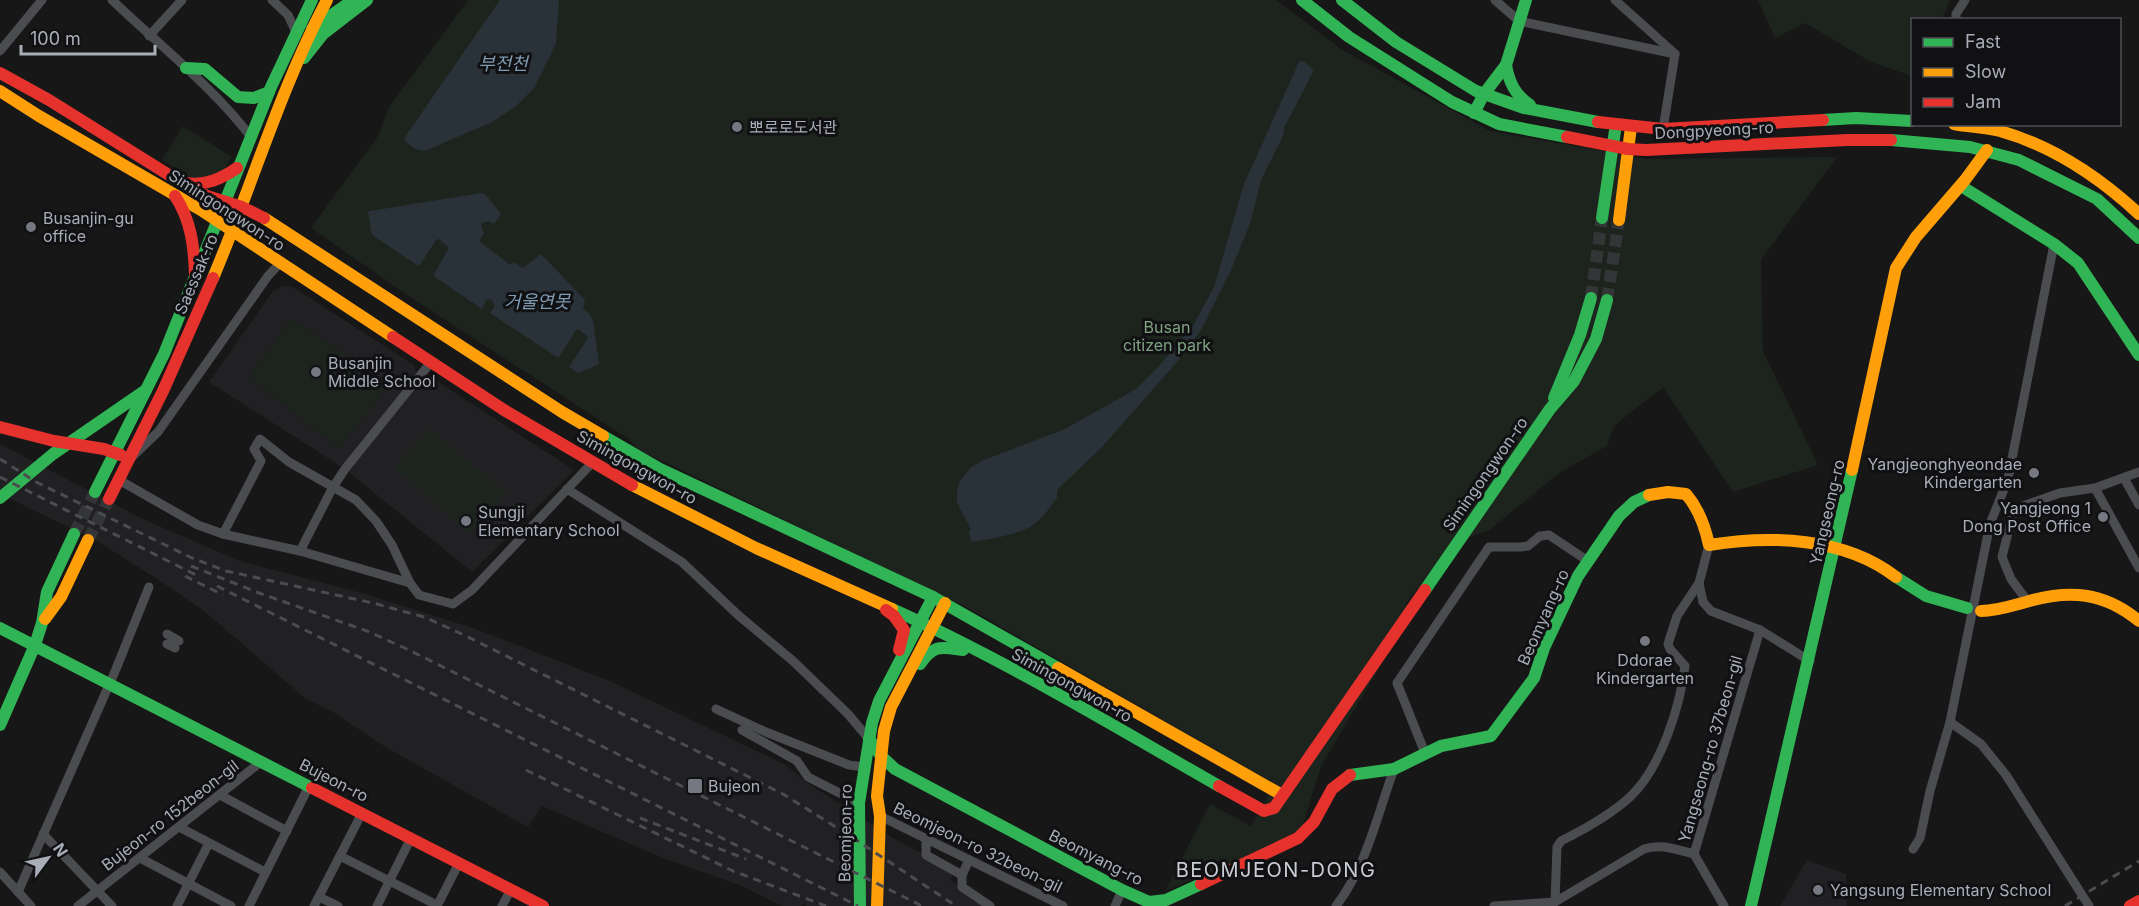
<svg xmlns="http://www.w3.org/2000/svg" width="2139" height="906" viewBox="0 0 2139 906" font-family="Inter,'Noto Sans KR',sans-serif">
<rect width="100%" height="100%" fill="#171717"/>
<!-- built -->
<g fill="#212123">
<path d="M283,286L293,287L414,365L418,378L431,377L574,470L472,572L345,469L209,382L273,291Z"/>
<path d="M0,444L143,519L240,561L365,594L473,628L610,681L786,765L806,782L898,841L955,870L950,880L989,906H807L802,904L801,906H782L742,886L663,858L542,806L528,827L387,748L333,712L306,699L204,611L163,583L97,541L0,494Z"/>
<path d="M1807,860L1846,874L1847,906H1780Z"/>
</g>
<!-- green -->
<g fill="#1d241e">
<path d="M468,0H1276L1341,49L1490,131L1646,159L1837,157L1761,260L1763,351L1818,465L1733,492L1663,387L1614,426L1607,446L1562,471L1489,530L1452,543L1406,603L1405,624L1321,766L1302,828L1262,851L1165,891L1210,804L1251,826L1275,784L968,608L639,450L627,438L404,293L311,228L378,136L389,107Z"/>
<path d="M1758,0H1950L1942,19L1912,20V76L1871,62L1805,23L1775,38Z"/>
<path d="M183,126L232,157L223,171L195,181L162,160Z"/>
<path d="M291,319L390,384L339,448L249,377Z"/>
<path d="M429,429L506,492L470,534L395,467Z"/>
</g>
<!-- water -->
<g fill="#2a3239">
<path d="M500,0H559L556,43L535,87L516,106L492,122L427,150C417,152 412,147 404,140L405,137Z"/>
<path d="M1303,61L1314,70L1284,128L1283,136L1261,180L1250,224L1231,270L1201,330L1176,363L1102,447L1057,490V498C1051,505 1046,514 1039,520C1024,535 991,539 971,542L969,532L971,529L957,503V491L960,481L971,467L984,460L1065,429L1136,389L1159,366L1193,326L1214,287L1244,184L1299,62Z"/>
<path d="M481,193L485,194L501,214L494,224L489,221L482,223L481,226L484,233L479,241L509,264L515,263L523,268L541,254L585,300L583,309L590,314L593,321L599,364L578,373L569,367L588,338L587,336L579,330H576L559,357H557L490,313L495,306L491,299L486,300L482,309L435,277L434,274L449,248L439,239L436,240L420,265H417L372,235L368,212L370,211Z"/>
</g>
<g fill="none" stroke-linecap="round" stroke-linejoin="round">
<!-- secondary-tunnel -->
<g stroke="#343537" stroke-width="12" stroke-dasharray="12 6" stroke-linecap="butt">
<path d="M1591,298L1602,218"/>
<path d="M1607,300L1619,220"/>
<path d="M74,534L95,492"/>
<path d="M88,540L109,499"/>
</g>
<!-- street -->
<g stroke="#4b4c50" stroke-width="9">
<path d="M112,0C158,44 213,87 251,137"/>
<path d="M272,0L288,15L296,32"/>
<path d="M1495,0L1519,21L1675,54"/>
<path d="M1615,0L1673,52"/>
<path d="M1956,20V14L1965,0"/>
<path d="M149,36L182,0"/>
<path d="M0,51L42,0"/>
<path d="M1663,129L1675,54"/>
<path d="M2054,244L2008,479L1990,524L1950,722L1981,744L2006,775L2089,906"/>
<path d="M132,457L158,432L268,276L280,263"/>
<path d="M2124,478L2139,505"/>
<path d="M119,480L198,525L223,534L300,551L410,583"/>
<path d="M2095,488L2139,568"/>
<path d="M567,489L682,562L738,615L793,661L848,714L869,739"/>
<path d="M223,534L261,461L254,449L260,439L289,462L356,500L376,521L392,545L410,583L419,595L453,604L472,590L592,463"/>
<path d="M1709,545L1699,583L1703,602L1711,611L1760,630L1810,661"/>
<path d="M300,551L333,487L345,469L431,362"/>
<path d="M2028,602L2011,579L2002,557L2014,509L2060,493L2095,488L2139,472"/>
<path d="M167,634L179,641"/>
<path d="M167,644L175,648"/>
<path d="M716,709L766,732L849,765L864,767"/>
<path d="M742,730L797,761L808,777L859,803"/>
<path d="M1425,753L1397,683L1489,547H1521L1528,546L1540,536L1549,535L1588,561"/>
<path d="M220,795L287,831"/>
<path d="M880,816L1063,906"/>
<path d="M179,827L265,872"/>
<path d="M43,834L112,906"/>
<path d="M926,839V855L962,875L969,860"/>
<path d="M1913,849L1920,838L1930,791L1950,722"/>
<path d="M340,856L437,905"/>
<path d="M140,858L231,906"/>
<path d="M0,872L31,906"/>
<path d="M962,875V887L990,906"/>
<path d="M18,892L116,669L149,587"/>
<path d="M319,897L338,906"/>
<path d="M1555,902L1557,847L1561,841C1585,829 1611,815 1631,796C1661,767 1680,707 1685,666L1670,649L1668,644L1677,616L1699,583"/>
<path d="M78,906L262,761"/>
<path d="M177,906L209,843"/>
<path d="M249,906L309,786"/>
<path d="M314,906L362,813"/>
<path d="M377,906L411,838"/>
<path d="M437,906L459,863"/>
<path d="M502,906L511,889"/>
<path d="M1115,906L1122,890"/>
<path d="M1336,906C1367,865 1377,816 1394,769"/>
<path d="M1494,906L1555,902L1644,849C1661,843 1677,850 1694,854"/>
<path d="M1724,906L1694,854L1760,630"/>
</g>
<!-- fast -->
<g stroke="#30b455" stroke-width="12">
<path d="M1302,0L1349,37L1452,102L1499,124L1567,137"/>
<path d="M1342,0L1396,42L1476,91L1524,108L1598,122"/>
<path d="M312,29L353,0"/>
<path d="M304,58L323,34L367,0"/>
<path d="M1506,65C1509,82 1515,95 1530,105"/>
<path d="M186,68L205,69L238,97L254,98L269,92"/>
<path d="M1474,113L1484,94L1506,65L1526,0"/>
<path d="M1823,120L1856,118L1912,121"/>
<path d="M1891,140L1970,147L2019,160L2097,199L2139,238"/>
<path d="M1961,186L2054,244L2078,263L2139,355"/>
<path d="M1602,218L1616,124"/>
<path d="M1554,398L1580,335L1591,298"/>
<path d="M603,436L660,469L933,597L1058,668"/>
<path d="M95,492L164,354L271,87L312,0"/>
<path d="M0,498L53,454L146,390"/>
<path d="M1896,577L1926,596L1967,608"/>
<path d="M1425,590L1550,409L1574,381L1596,339L1607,300"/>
<path d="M892,609C1005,660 1112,725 1219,786"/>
<path d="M0,628L312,788"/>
<path d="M920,664C934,644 941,647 963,650"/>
<path d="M0,725L35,645L42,623L47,592L74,534"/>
<path d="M869,739L881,756L895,769L1122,890L1149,902L1166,900L1201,884"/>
<path d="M1350,775L1394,769L1441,746L1491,736L1534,678L1544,648L1578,576L1619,516L1634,502L1649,495"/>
<path d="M860,906L859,803L872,723L879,701L933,597"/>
<path d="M1751,906L1852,470"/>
</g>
<!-- slow -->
<g stroke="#ff9f0a" stroke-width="12">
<path d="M0,91L39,116L201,210L393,337"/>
<path d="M1954,124C1969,127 1985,127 2000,131C2053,146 2099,177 2139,214"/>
<path d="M264,218L562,412L603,436"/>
<path d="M1619,220L1631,127"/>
<path d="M213,278C252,186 280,89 327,0"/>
<path d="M1852,470L1896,268L1916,237L1965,180L1987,150"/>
<path d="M632,485L756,548L892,609"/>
<path d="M1649,495L1668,492L1686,494C1699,509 1705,526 1709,545C1770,535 1844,537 1896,577"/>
<path d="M1981,611C1997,611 2011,606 2026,602C2069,589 2104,592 2139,621"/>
<path d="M45,619L61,597L88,540"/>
<path d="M1058,668L1282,795"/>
<path d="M877,906L880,816L877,796L884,731L891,707L945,603"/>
</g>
<!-- jam -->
<g stroke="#e5322d" stroke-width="12">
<path d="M0,73L49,100L177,180L207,196L242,207L264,218"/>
<path d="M1598,122L1663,129L1823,120"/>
<path d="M1567,137L1628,149L1646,150L1847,140H1891"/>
<path d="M186,183C205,186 221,179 237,168"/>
<path d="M175,196C191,220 194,246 195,274"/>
<path d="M393,337L504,410L632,485"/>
<path d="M0,427L54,441L104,449L121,455"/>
<path d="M109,499L163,391L213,278"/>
<path d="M886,610L894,616L904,630L899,650"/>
<path d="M1219,786L1264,811L1274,808L1425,590"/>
<path d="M312,788L543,906"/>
<path d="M1201,884L1298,838L1314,822L1332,789L1350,775"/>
<path d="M2130,906L2139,901"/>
</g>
<!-- rail -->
<g stroke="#4b4c4f" stroke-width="3" stroke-dasharray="8 6" stroke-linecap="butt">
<path d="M0,459L36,482L192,558L226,571L373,603L424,617L464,635L783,794L847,834L956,906"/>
<path d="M0,477L196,575"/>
<path d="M191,566L259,593L367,631L409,650L922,906"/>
<path d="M185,576L223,595"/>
<path d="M217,586L858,906"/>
<path d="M526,770L733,871L826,906"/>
<path d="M640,818L746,859"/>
<path d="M2065,906L2139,861"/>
</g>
</g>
<!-- markers -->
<g fill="#757880" stroke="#111113" stroke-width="2">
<circle cx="737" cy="127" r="6"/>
<circle cx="31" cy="227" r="6"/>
<circle cx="316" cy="372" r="6"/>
<circle cx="2034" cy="473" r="6"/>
<circle cx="2103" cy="517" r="6"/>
<circle cx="466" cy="521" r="6"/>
<circle cx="1645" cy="641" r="6"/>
<rect x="687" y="778" width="16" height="16" rx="3"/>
<circle cx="1818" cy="890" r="6"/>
</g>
<g text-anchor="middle" stroke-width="6" stroke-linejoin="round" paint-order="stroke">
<!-- poi labels -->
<g font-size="16" fill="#a8adb8" stroke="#111113" text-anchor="start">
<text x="749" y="133">뽀로로도서관</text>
<text x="43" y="224">Busanjin-gu<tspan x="43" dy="18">office</tspan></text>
<text x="328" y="369">Busanjin<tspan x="328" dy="18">Middle School</tspan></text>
<text x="2022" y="470" text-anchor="end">Yangjeonghyeondae<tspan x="2022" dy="18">Kindergarten</tspan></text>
<text x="2091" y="514" text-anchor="end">Yangjeong 1<tspan x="2091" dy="18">Dong Post Office</tspan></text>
<text x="478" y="518">Sungji<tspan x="478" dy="18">Elementary School</tspan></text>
<text x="1645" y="666" text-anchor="middle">Ddorae<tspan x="1645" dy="18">Kindergarten</tspan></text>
<text x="708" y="792">Bujeon</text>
<text x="1830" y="896">Yangsung Elementary School</text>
</g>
<!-- street labels -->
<g font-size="16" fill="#a8adb8" stroke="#111113">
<text transform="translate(1714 130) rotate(-3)" y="6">Dongpyeong-ro</text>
<text transform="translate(227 210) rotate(33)" y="6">Simingongwon-ro</text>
<text transform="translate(196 274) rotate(-67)" y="6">Saessak-ro</text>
<text transform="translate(637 467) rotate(29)" y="6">Simingongwon-ro</text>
<text transform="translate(1485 474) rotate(-55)" y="6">Simingongwon-ro</text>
<text transform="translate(1827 512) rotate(-77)" y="6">Yangseong-ro</text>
<text transform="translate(1543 617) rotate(-66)" y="6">Beomyang-ro</text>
<text transform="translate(1072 685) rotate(29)" y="6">Simingongwon-ro</text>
<text transform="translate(1710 749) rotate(-74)" y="6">Yangseong-ro 37beon-gil</text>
<text transform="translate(334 780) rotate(27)" y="6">Bujeon-ro</text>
<text transform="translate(170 815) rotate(-38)" y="6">Bujeon-ro 152beon-gil</text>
<text transform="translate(845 833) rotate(-89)" y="6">Beomjeon-ro</text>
<text transform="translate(978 847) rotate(26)" y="6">Beomjeon-ro 32beon-gil</text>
<text transform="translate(1096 857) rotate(27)" y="6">Beomyang-ro</text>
</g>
<!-- park labels -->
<g font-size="16" fill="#7fa381" stroke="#111113">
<text x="1167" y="333">Busan<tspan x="1167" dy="18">citizen park</tspan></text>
</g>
<!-- water labels -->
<g font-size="18" font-style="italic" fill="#7f9bb3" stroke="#111113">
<text x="503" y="70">부전천</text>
<text x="537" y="308">거울연못</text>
</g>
<!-- quarter labels -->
<g font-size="20" letter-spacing="1.5" fill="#c9ccd4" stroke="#111113">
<text x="1276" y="877">BEOMJEON-DONG</text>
</g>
</g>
<!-- legend -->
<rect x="1911" y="18" width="210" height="108" fill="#111113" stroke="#4d4f55" stroke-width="1.5"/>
<rect x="1923" y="38" width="30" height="9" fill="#30b455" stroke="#4d4f55" stroke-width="1.5"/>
<text x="1965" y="48" font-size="18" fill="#a8adb8">Fast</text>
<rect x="1923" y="68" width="30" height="9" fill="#ff9f0a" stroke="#4d4f55" stroke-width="1.5"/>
<text x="1965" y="78" font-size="18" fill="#a8adb8">Slow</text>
<rect x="1923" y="98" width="30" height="9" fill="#e5322d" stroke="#4d4f55" stroke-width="1.5"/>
<text x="1965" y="108" font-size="18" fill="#a8adb8">Jam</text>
<!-- north arrow -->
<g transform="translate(48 858) rotate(57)" stroke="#111113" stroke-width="4.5" paint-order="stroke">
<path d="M0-4.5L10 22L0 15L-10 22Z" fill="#a8adb8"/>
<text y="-9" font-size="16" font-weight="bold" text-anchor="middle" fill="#a8adb8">N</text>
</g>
<!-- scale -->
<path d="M21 45v9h134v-9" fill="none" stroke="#a8adb8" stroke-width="3"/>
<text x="30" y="45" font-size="18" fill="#a8adb8" stroke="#111113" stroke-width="4.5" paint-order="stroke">100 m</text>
</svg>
